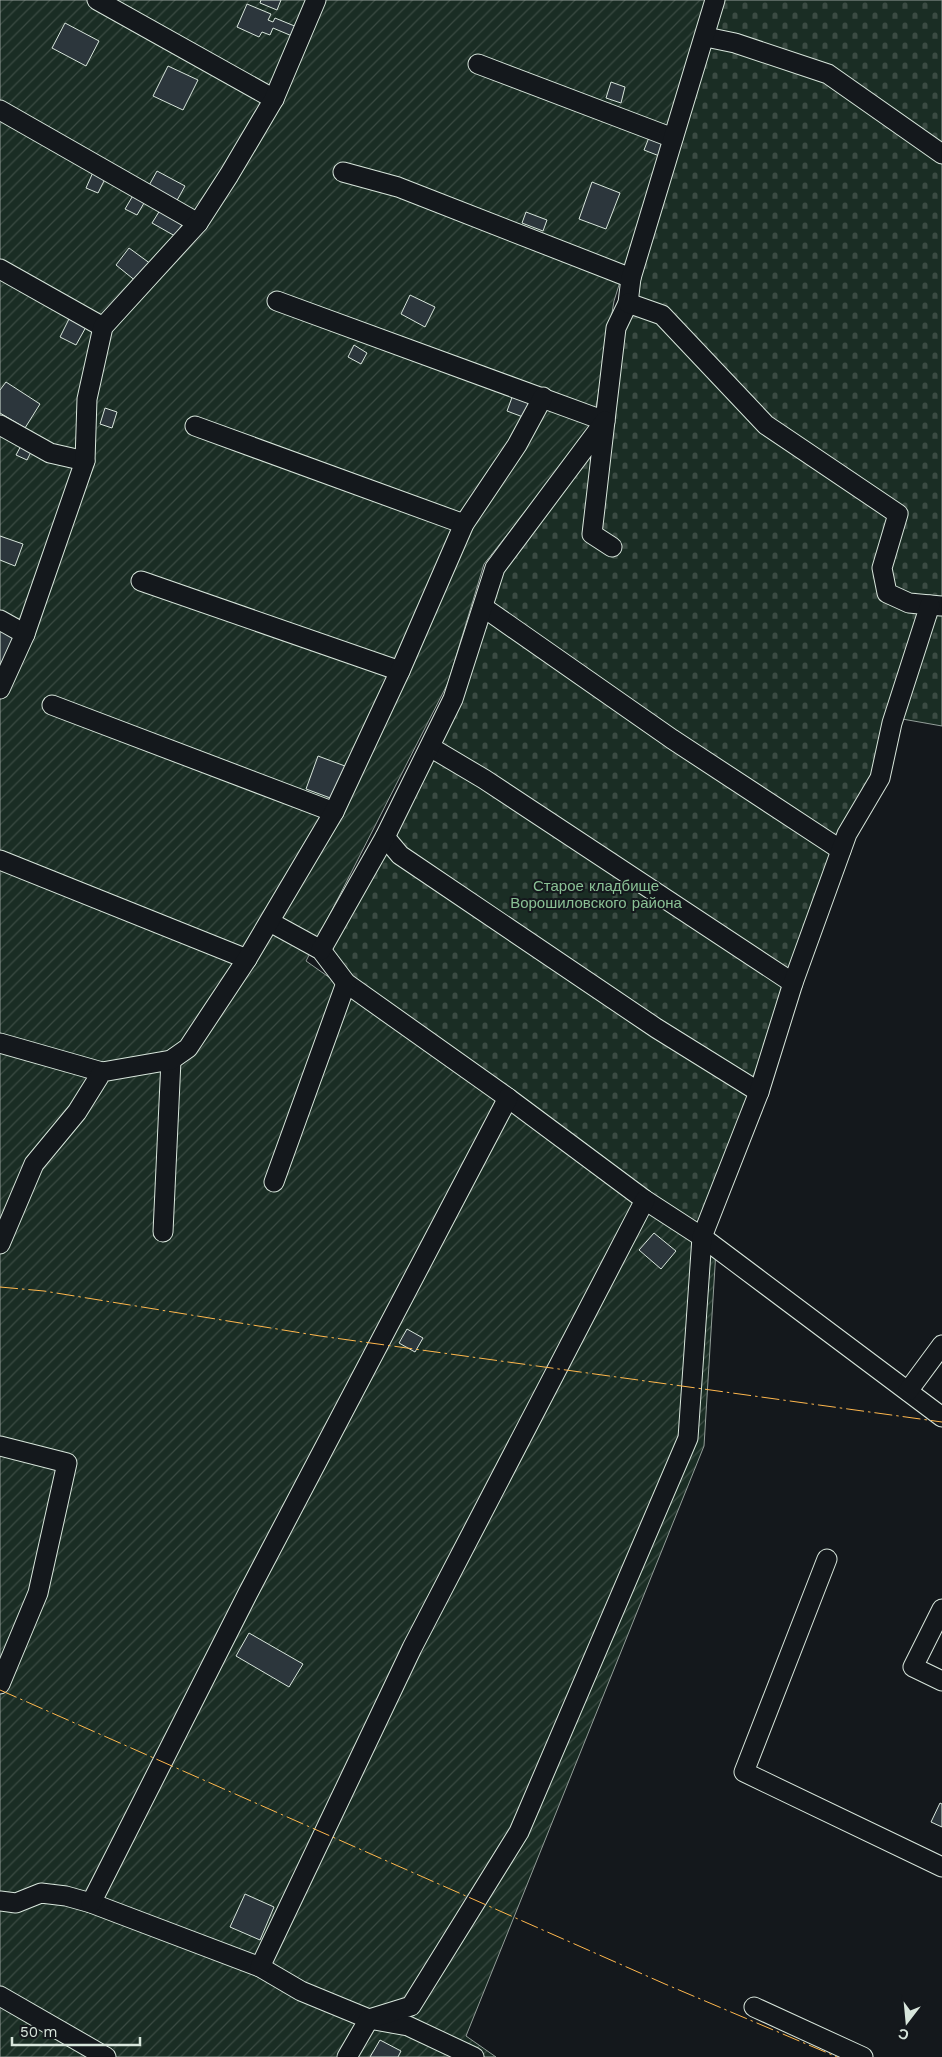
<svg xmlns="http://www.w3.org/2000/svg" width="942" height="2057" viewBox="0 0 942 2057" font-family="'Work Sans',sans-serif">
<defs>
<pattern id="cemetery-stones" width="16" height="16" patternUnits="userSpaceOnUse" patternTransform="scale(1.25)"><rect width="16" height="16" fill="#1a2d24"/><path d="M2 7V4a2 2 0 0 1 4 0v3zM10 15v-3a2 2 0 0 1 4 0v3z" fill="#3b4b43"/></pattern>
<pattern id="garden-furrows" width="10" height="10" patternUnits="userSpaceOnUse" patternTransform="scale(1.25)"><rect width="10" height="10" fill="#1a2d24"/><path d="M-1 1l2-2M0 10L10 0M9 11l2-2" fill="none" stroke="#3b4b43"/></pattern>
</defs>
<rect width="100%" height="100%" fill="#14181c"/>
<!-- cemetery -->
<path fill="url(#cemetery-stones)" stroke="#939e99" d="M717,0H942V726L891,717L877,776L701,1233L349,978L328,950L458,697L497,573L610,424L620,327Z"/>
<!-- garden -->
<path fill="url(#garden-furrows)" stroke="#939e99" d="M0,0H708L614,301L593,426L484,564L448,683L306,961L716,1250L704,1446L466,2036L496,2057H0Z"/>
<!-- building -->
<g fill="#2c363c" stroke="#d8e6dc">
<path d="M261,0H281L277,10L260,3Z"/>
<path d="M247,4L271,14L268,20L273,22L275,18L297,27L292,36L273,28L270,35L262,32L259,37L237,27Z"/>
<path d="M65,23L99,41L86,66L52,48Z"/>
<path d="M168,66L198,80L183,110L153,96Z"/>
<path d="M611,82L625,87L621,103L606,98Z"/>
<path d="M650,135L668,141L662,157L644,150Z"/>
<path d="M94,170L106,177L98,193L86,188Z"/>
<path d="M157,171L185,186L175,204L147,189Z"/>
<path d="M592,182L620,193L606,229L579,219Z"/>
<path d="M135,192L147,198L137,215L125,209Z"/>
<path d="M162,207L185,220L175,236L152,223Z"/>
<path d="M526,212L547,220L543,231L522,223Z"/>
<path d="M129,248L151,264L137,282L116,265Z"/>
<path d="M410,295L435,307L425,327L401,314Z"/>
<path d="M70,317L86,327L76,345L60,337Z"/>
<path d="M354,345L367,353L361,364L348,357Z"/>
<path d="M6,382L40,404L25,428L0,413V390Z"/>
<path d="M514,392L531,399L523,417L507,411Z"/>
<path d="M105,408L117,412L112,428L100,424Z"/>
<path d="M23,442L33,448L27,460L16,455Z"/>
<path d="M0,536L23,544L15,566L0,560Z"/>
<path d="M0,630L15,639L0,667Z"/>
<path d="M318,756L345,766L333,799L306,789Z"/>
<path d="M654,1233L676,1251L661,1269L639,1250Z"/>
<path d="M407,1329L423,1338L415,1352L399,1343Z"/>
<path d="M249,1633L303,1664L289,1687L236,1656Z"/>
<path d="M940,1803L942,1804V1827L931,1822Z"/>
<path d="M245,1894L274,1907L260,1940L230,1927Z"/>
<path d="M380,2040L401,2051L398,2057H370Z"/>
</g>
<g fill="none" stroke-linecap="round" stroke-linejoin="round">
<defs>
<g id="minor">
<path d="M97,0L274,99"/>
<path d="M706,37L735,43L828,74L942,154"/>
<path d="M478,64L673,138"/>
<path d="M0,110L198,223"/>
<path d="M343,172L398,187L631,278"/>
<path d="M0,269L103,327"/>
<path d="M277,301L605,421L616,328L628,303L631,278L715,0"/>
<path d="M628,303L662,315L766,425L898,514L882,568L887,593L909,603L941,606"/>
<path d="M0,425L50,453L85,461"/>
<path d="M195,426L464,524"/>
<path d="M141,581L400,671"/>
<path d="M483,607L672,739L841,850"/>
<path d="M0,620L25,634"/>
<path d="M0,689L25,634L85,461L87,399L103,327L198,223L229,175L274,99L316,0"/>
<path d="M52,705L334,812"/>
<path d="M430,747L484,779L793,983"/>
<path d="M385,837L400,855L656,1028L759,1092"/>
<path d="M0,860L247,959"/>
<path d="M270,922L321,950L346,983L508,1098L645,1200L702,1237L942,1417"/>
<path d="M321,950L385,837L453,699L495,568L605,421L592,534L612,547"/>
<path d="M0,1043L102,1072"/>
<path d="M274,1182L346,983"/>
<path d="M163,1232L171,1060"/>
<path d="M0,1244L34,1164L77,1112L102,1072L171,1060L188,1048L247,959L334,812L400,671L464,524L517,445L543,397"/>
<path d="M908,1391L942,1345"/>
<path d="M0,1446L67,1463L38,1593L0,1684"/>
<path d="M827,1559L744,1772L942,1867"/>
<path d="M942,1609L913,1667L942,1681"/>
<path d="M0,1901L16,1903L41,1893L66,1896L91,1903L260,1967L301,1991L369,2019L408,2026L474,2057"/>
<path d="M91,1903L247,1595L508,1098"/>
<path d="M260,1967L412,1648L645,1200"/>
<path d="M0,1996L106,2057"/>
<path d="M754,2007L863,2057"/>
<path d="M347,2057L369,2019L411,2006L519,1832L688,1438L702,1237L759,1092L793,983L847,834L880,778L892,723L930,605"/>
</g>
</defs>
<!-- minor casing -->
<use href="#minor" stroke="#d8e6dc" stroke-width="21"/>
<!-- minor -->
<use href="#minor" stroke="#14181c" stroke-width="19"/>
<!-- power -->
<g stroke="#ffb74d" stroke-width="1" stroke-dasharray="18 4 2.5 4" stroke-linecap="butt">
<path d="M0,1287L44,1291L320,1336L942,1422"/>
<path d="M0,1690L665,1984L837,2057"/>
</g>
</g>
<g text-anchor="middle" stroke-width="4" stroke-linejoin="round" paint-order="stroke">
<!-- park labels -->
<g font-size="15" fill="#8ac095" stroke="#14181c">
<text x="596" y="891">Старое кладбище<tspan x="596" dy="17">Ворошиловского района</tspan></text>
</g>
</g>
<!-- north arrow -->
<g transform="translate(907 2022) rotate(196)" stroke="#14181c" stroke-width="4" paint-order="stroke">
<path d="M0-4L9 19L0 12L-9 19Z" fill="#d8e6dc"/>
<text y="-8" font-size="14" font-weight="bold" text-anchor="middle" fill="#d8e6dc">С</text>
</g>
<!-- scale -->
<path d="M12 2037v8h128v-8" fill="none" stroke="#d8e6dc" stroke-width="2.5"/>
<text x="20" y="2037" font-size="15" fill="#d8e6dc" stroke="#14181c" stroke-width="4" paint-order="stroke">50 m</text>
</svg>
